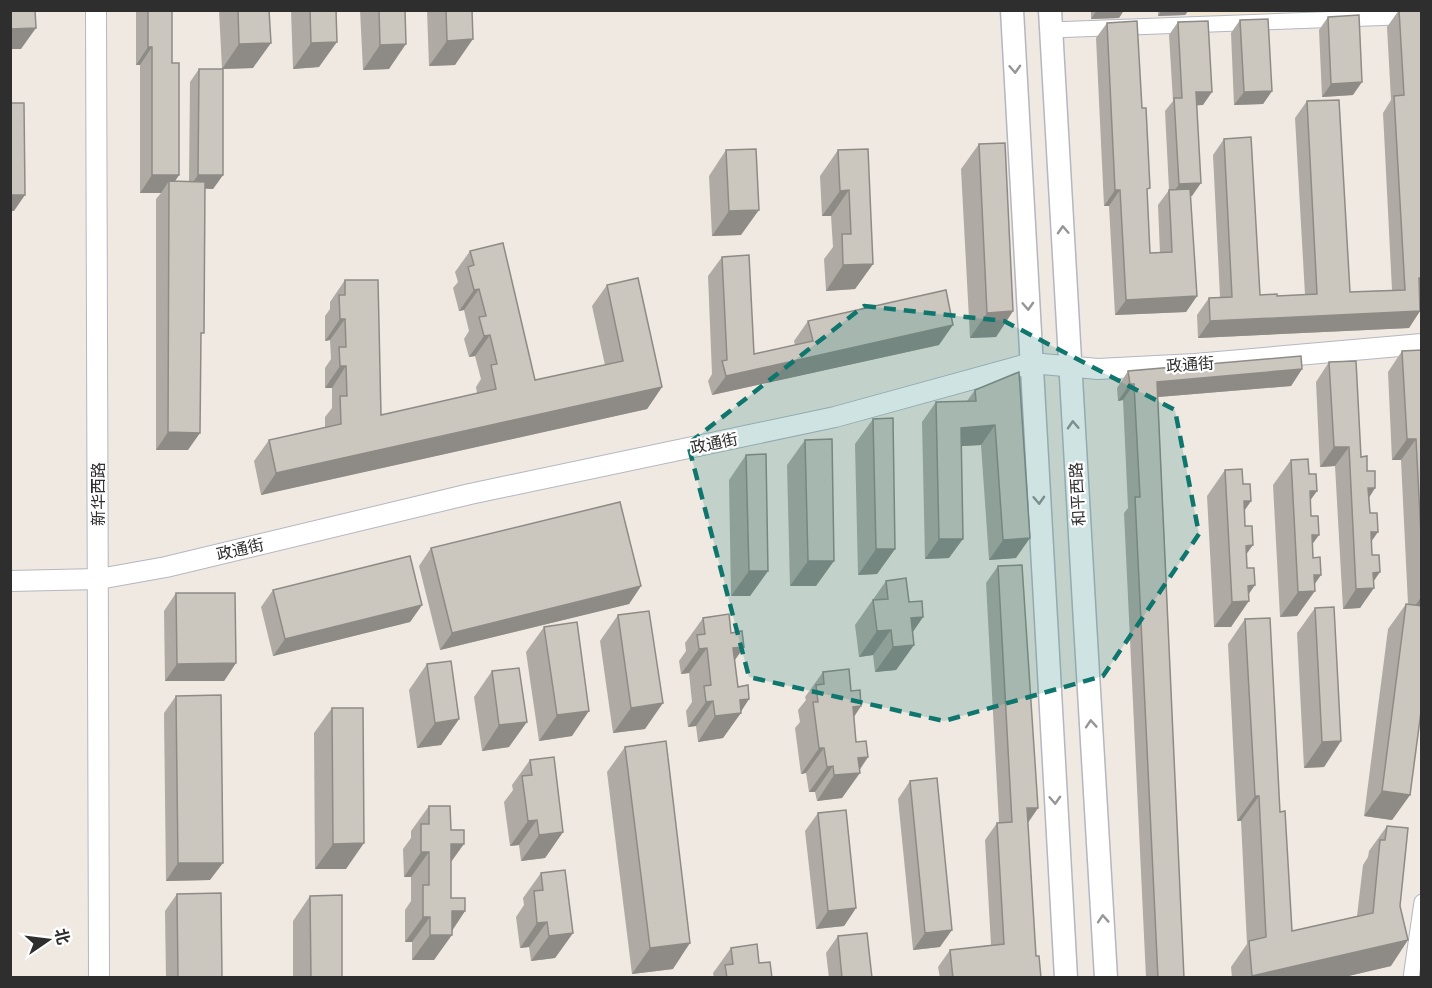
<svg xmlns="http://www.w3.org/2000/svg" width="1432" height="988" viewBox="0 0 1432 988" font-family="'Titillium Web','Noto Sans SC',sans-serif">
<rect width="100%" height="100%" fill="#efe9e1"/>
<!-- education -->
<path fill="#f0e6d1" d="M1189,10L1395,11L1190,22Z"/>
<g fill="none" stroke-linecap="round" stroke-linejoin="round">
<defs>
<g id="minor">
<path d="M1051,30L1422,16"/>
<path d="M1411,978L1422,902"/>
</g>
<g id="tertiary">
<path d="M96,10L99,978"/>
<path d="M10,581L99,579L166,567L470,494L835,417L1031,363L1098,369L1195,364L1422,344"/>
</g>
<g id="secondary">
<path d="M1012,10L1066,978"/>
<path d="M1050,10L1086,640L1106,978"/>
</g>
</defs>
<!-- minor casing -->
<use href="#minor" stroke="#b4b7c1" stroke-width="17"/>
<!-- tertiary casing -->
<use href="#tertiary" stroke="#b4b7c1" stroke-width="22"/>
<!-- secondary casing -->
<use href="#secondary" stroke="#b4b7c1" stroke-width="25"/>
<!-- minor -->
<use href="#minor" stroke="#fff" stroke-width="15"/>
<!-- tertiary -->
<use href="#tertiary" stroke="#fff" stroke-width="20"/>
<!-- secondary -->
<use href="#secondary" stroke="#fff" stroke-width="22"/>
</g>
<!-- wall -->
<g fill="#afaba4">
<path d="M136,10H172V63L179,175L175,181H189L190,82L199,69H222L219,10H269L253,68L223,69V175L213,189L205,188L201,338L188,450H156V199L161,193H140V65H136Z"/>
<path d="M291,10H336L319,67L293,69Z"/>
<path d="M360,10H405L389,69L363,70Z"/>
<path d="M427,10H472L455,65L429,66Z"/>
<path d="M1091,10H1124L1119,18L1091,19Z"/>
<path d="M1158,10H1189L1185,15L1158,16Z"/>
<path d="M1399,10H1422V293L1420,294V311L1409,328L1198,338L1197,315L1209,298L1220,297L1213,155L1224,139L1260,295L1277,296L1305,295L1295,118L1307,101L1350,292L1392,290L1383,113L1391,100L1387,27Z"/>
<path d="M1328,17L1353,95L1322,97L1319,30Z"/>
<path d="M1240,20L1272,91L1263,104L1234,105L1231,33Z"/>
<path d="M1178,22L1203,105H1197L1192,196H1190L1197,296L1186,312L1115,315L1109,206H1104L1096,38L1107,23L1147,193L1150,253H1160L1158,205L1169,190L1165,111L1173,101L1169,35Z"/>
<path d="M979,144L1013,311L996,337L970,338L961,169Z"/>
<path d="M726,150L741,235L712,236L709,176Z"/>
<path d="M838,150L873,264L855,289L826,291L824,259L833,247L831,216H822L820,176Z"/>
<path d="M470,251L535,380L605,365L592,306L607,285L662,387L647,409L261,495L254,461L269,440L325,427V417L332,408V388H325V368L331,359L330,340L325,341V316L330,309V302L345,280L381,415L477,393L476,387L481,379L475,356L469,357L464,339L469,331L464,310L459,311L453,288L458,282L455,272Z"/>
<path d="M722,257L754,354L795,345L794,341L808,321L939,345L712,395L708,381L712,374L708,276Z"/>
<path d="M1422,350V704L1410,795L1392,820L1364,816L1388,629L1406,604H1408L1401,460H1392L1388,372L1402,351Z"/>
<path d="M1329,362L1361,457L1375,488L1369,498L1373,582L1360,608L1343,609L1335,466L1320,467L1316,382Z"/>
<path d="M1302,369L1291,386L1158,397L1184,978H1146L1124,513L1128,508L1123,400L1118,401L1117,388L1128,371Z"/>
<path d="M1019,372L1016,558L989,560L981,445L961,446L949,558L925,559L922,422L936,402L967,401L975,390Z"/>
<path d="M873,419L895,549L877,574L858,575L855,444Z"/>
<path d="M805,440L816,586H790L787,465Z"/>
<path d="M746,455L768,571L750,596H731L729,480Z"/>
<path d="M1291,460L1309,474L1317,491L1310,500L1315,584L1297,616L1280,617L1273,485Z"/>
<path d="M1225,470L1243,484L1251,501L1244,511L1248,595L1231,627H1214L1207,496Z"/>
<path d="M431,548L641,586L629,604L440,650L419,566Z"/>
<path d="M998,566L1038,808L1028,823L1036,956L1041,978H940L938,967L950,950L991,945L985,840L997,823H999L986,583Z"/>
<path d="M886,581L909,602L923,617L912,633L914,645L896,670L875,672L873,655L859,657L855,625Z"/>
<path d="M273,590L422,605L410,622L273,656L261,607Z"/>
<path d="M176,593L236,663L224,681H165L164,611Z"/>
<path d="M1315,608L1341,741L1324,767L1304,768L1297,633Z"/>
<path d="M618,615L645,729L613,733L600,641Z"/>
<path d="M703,618L731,633L744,647L735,660L738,687L749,699L723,738L698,742L696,726L688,727L686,711L692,702L689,673L681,674L679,661L686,651L685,643Z"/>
<path d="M1245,619L1280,812L1292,931L1357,916L1363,865L1368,857L1369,851L1387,826L1391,966L1340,978H1232L1231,967L1247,944L1241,821H1237L1228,644Z"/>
<path d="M544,627L572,736L539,741L526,652Z"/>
<path d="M427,664L459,719L441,745L417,748L409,690Z"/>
<path d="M492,671L509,747L482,751L474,697Z"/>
<path d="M823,672L851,691L861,706L854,717L856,742L868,757L842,798L817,801L815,792H809L806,773L801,774L795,728L800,722L798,710L806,700L805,697Z"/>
<path d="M176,696L210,880L166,881L164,713Z"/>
<path d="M332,708L346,869H315L314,733Z"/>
<path d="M625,747L673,969L632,974L607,772Z"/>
<path d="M530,760L563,832L545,858L521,861L519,845L510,846L504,802L513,790L512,785Z"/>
<path d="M910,781L940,947L913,950L898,799Z"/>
<path d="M429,806L451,862V898L465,911L452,931L434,960H412V942H405V910L411,901V877H404L403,849L411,838V831Z"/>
<path d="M818,813L856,908L844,926L816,929L805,831Z"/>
<path d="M541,873L573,933L555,958L531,961L529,947L520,948L516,917L524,905L523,898Z"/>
<path d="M177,894L222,978H166L165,911Z"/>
<path d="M310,896L342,978H293V921Z"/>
<path d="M838,936L872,978H829L826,953Z"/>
<path d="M731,948L759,963L772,978H714L713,973Z"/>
</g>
<!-- shaded-wall -->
<g fill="#8e8b86">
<path d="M1097,10H1124L1119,18L1091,19Z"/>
<path d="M1162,10H1189L1185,15L1158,16Z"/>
<path d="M36,28L21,49H10V29Z"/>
<path d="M473,39L455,65L429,66L447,41Z"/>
<path d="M337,42L319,67L293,69L311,43Z"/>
<path d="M271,43L253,68L222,69L239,44Z"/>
<path d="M406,44L389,69L363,70L380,45Z"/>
<path d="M148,47H152L140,65H136Z"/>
<path d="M1362,82L1353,95L1322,97L1331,84Z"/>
<path d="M1272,91L1263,104L1234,105L1244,92Z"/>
<path d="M1196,92H1212L1203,105L1187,106Z"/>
<path d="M152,175H179L169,190V181L161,193H140Z"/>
<path d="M198,175H223L213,189L189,188Z"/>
<path d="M1201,183L1192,196L1170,198L1179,184Z"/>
<path d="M849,190L831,216H822L840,191Z"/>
<path d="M1115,190H1120L1109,206H1104Z"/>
<path d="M10,195H25L14,211H10Z"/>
<path d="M759,210L741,235L712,236L729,211Z"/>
<path d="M873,264L855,289L826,291L843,265Z"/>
<path d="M1419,278H1422L1421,294L1407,295Z"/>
<path d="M479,289L464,310L459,311L474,290Z"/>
<path d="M1197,296L1186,312L1115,315L1126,300Z"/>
<path d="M1013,311L996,337L970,338L987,313Z"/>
<path d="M1420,311L1409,328L1198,338L1210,321Z"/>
<path d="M340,319H345L330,340L325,341Z"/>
<path d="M953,325L939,345L712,395L726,376Z"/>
<path d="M490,335L475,356L469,357L484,336Z"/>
<path d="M340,366H346L332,388H325Z"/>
<path d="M1302,369L1291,386L1146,398L1157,382Z"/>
<path d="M1130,384H1134L1123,400L1118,401Z"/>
<path d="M662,387L647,409L261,495L276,473Z"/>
<path d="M995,425L981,445L947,447L961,428Z"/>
<path d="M168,432L200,433L188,450H156Z"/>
<path d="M1407,439H1416L1401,460H1392Z"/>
<path d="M1334,447H1349L1335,466L1320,467Z"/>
<path d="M1368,488H1375L1362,508Z"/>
<path d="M1310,491H1317L1299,516Z"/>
<path d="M1244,501H1251L1233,527Z"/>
<path d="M1371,532H1378L1364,552Z"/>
<path d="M1312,535H1319L1301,560Z"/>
<path d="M1030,538L1016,558L989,560L1003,540Z"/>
<path d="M939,539H963L949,558L925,559Z"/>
<path d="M1253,545L1235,570L1246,546Z"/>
<path d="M876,549H895L877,574L858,575Z"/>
<path d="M808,561H834L816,586H790Z"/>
<path d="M749,571H768L750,596H731Z"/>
<path d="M1380,572L1369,588H1374L1360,608L1343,609L1356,589L1373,573Z"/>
<path d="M1314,575H1321L1310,591H1315L1297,616L1280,617L1298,592Z"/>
<path d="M1255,585L1244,601H1249L1231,627H1214L1232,602L1248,586Z"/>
<path d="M641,586L629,604L440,650L452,633Z"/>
<path d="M1422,596V614H1409Z"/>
<path d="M422,605L410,622L273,656L285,639Z"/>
<path d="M923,617L906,642L911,618Z"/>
<path d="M891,630L873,655L859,657L877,631Z"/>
<path d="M914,645L896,670L875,672L893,647Z"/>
<path d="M744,647L726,672L733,648Z"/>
<path d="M707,648L689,673L681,674L699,649Z"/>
<path d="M236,663L224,681H165L177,664Z"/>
<path d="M749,699L740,713H741L723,738L698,742L715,716L740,700Z"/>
<path d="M713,701L696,726L688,727L706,702Z"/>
<path d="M663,703L645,729L613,733L631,708Z"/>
<path d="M861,706L844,731L853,707Z"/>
<path d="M589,711L572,736L539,741L557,715Z"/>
<path d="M459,719L441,745L417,748L435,723Z"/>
<path d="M527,722L509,747L482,751L499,725Z"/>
<path d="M1341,741L1324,767L1304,768L1322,742Z"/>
<path d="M819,748H824L806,773L801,774Z"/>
<path d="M868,757L857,773H860L842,798L817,801L834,775L858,758Z"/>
<path d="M833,766L815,792H809L827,767Z"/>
<path d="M1382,791L1410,795L1392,820L1364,816Z"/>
<path d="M1255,796H1259L1241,821H1237Z"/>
<path d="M1027,808H1038L1026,825Z"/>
<path d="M537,820L519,845L510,846L528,821Z"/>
<path d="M563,832L545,858L521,861L539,835Z"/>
<path d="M364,843L346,869H315L333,844Z"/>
<path d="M451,844H464L446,869Z"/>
<path d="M421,852H429L411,877H404Z"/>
<path d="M178,863H223L210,880L166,881Z"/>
<path d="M856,908L844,926L816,929L828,911Z"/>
<path d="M452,911H465L449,935H452L434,960H412L430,935Z"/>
<path d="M423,917H430L412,942H405Z"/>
<path d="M547,922L529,947L520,948L537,923Z"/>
<path d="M952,930L940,947L913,950L925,933Z"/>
<path d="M573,933L555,958L531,961L549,936Z"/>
<path d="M1408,940L1391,966L1340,978H1251L1252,976Z"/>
<path d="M690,943L673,969L632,974L650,948Z"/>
</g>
<!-- building -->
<g fill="#cbc7bf" stroke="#8e8b86" stroke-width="1.5">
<path d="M10,10H35L36,28L10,29Z"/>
<path d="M148,10H172V63H179V175H152V47H148Z"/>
<path d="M238,10H269L271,43L239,44Z"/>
<path d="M310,10H336L337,42L311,43Z"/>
<path d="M379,10H405L406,44L380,45Z"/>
<path d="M446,10H472L473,39L447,41Z"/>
<path d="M1399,10H1422V278H1419L1420,311L1210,321L1209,298L1232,297L1224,139L1251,137L1260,295L1277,294V296L1317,294L1307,101L1339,100L1350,292L1405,290L1394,96L1404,95Z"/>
<path d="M1359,15L1362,82L1331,84L1328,17Z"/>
<path d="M1268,19L1272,91L1244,92L1240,20Z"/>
<path d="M1137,21L1142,108H1146L1150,188L1147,189L1150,253L1172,252L1169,190L1190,189L1197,296L1126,300L1120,190H1115L1107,23Z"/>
<path d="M1208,21L1212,92H1196L1201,183L1179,184L1174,98H1182L1178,22Z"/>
<path d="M199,69H223V175H198Z"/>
<path d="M10,103H24L25,195H10Z"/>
<path d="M1005,143L1013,311L987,313L979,144Z"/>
<path d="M756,149L759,210L729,211L726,150Z"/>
<path d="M868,149L873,264L843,265L842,234H851L849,190L840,191L838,150Z"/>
<path d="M169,181L205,182L204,333H201L200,433L168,432Z"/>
<path d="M503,243L535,380L623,361L607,285L638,278L662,387L276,473L269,440L341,424L340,396H347L346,366H340L339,347H346L345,319H340L339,295H345V280H378L381,415L496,389L491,365L497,364L490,335L484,336L479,317L486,316L479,289L474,290L468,267L474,265L470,251Z"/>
<path d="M749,255L754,354L813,341L808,321L946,290L953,325L726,376L722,361L727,360L722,257Z"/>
<path d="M1422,350V555L1416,439H1407L1402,351Z"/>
<path d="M1301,356L1302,369L1157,382L1184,978H1158L1135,497H1140L1134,384H1130L1128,371Z"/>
<path d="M1356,361L1361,457L1367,456V471H1375V488H1368L1370,513H1377L1378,532H1371L1372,555H1379L1380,572L1373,573L1374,588L1356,589L1349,447H1334L1329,362Z"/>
<path d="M1019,372L1030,538L1003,540L995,425L961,428L963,539H939L936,402L976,401L975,390Z"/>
<path d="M893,418L895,549H876L873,419Z"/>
<path d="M832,439L834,561H808L805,440Z"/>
<path d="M766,454L768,571H749L746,455Z"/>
<path d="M1308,459L1309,474H1316L1317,491H1310L1311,516H1318L1319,535H1312L1313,558L1320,557L1321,575H1314L1315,591L1298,592L1291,460Z"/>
<path d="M1242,469L1243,484H1250L1251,501H1244L1245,526H1252L1253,545L1246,546L1247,568H1254L1255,585L1248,586L1249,601L1232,602L1225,470Z"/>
<path d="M620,502L641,586L452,633L431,548Z"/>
<path d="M410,556L422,605L285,639L273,590Z"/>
<path d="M1022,565L1038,808H1027L1036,956H1039L1041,978H953L950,950L1004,944L997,823L1012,822L998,566Z"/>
<path d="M906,578L909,602L922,601L923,617L911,618L914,645L893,647L891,630L877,631L873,600L888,599L886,581Z"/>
<path d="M176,593H235L236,663L177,664Z"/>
<path d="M1406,604L1422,606V704L1410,795L1382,791Z"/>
<path d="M1334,607L1341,741L1322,742L1315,608Z"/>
<path d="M649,611L663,703L631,708L618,615Z"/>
<path d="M729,614L731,633L742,631L744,647L733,648L738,687L748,685L749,699L740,700L741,713L715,716L713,701L706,702L704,686L711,685L707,648L699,649L697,635L705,634L703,618Z"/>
<path d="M1270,618L1280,812L1285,811L1292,931L1373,913L1380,840H1385L1387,826L1408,828L1400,906L1408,940L1252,976L1249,941L1266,937L1259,796H1255L1245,619Z"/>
<path d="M577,622L589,711L557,715L544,627Z"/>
<path d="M451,661L459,719L435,723L427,664Z"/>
<path d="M519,668L527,722L499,725L492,671Z"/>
<path d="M849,669L851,691L860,690L861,706L853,707L856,742L866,741L868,757L858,758L860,773L834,775L833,766L827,767L824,748H819L813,702H818L816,685L824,684L823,672Z"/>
<path d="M221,695L223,863H178L176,696Z"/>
<path d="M332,708H363L364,843L333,844Z"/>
<path d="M666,741L690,943L650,948L625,747Z"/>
<path d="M554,757L563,832L539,835L537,820L528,821L522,776L532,775L530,760Z"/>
<path d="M937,778L952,930L925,933L910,781Z"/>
<path d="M429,806H450L451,830H464V844H451V898H465V911H452V935H430V917H423V885H429V852H421V824H429Z"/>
<path d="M846,810L856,908L828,911L818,813Z"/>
<path d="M565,870L573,933L549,936L547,922L537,923L534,891L543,890L541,873Z"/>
<path d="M221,893L222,978H178L177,894Z"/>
<path d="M342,895V978H311L310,896Z"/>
<path d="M867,933L872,978H842L838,936Z"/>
<path d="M757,944L759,963L770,962L772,978H727L725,965L733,964L731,948Z"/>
</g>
<!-- one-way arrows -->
<defs><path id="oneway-chevron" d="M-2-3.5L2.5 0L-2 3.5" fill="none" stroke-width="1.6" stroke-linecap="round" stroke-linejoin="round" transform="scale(1.5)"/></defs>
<g stroke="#969696">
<use href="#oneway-chevron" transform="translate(1015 69) rotate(87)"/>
<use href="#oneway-chevron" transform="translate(1063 230) rotate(-93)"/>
<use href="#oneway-chevron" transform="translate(1028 306) rotate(87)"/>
<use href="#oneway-chevron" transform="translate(1073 425) rotate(-93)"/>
<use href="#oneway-chevron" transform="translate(1039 500) rotate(87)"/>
<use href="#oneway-chevron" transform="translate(1091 724) rotate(-94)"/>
<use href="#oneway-chevron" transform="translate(1055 800) rotate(87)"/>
<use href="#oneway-chevron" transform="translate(1103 919) rotate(-94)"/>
</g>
<!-- marked area -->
<path fill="#0f766e" fill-opacity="0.2" stroke="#0f766e" stroke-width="4.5" stroke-dasharray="12 8" stroke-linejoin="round" d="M864,306L1004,321L1175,410L1199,534L1103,676L944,721L749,677L688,444Z"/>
<g text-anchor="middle" stroke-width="4.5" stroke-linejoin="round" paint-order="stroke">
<!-- street labels -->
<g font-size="16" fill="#2e2e2e" stroke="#fff">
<text transform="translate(1190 364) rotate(-4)" y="6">政通街</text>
<text transform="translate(714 443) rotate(-12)" y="6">政通街</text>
<text transform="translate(98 494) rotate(-90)" y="6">新华西路</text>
<text transform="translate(1077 494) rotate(-93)" y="6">和平西路</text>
<text transform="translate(240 549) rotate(-13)" y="6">政通街</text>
</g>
</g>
<!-- border -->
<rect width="1432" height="988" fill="none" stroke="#2e2e2e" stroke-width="24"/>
<!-- north arrow -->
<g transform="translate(48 940) rotate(76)" stroke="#ffffff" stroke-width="4.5" paint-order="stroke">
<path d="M0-4.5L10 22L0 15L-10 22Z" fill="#2e2e2e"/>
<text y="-9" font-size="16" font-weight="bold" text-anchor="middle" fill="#2e2e2e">北</text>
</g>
</svg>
